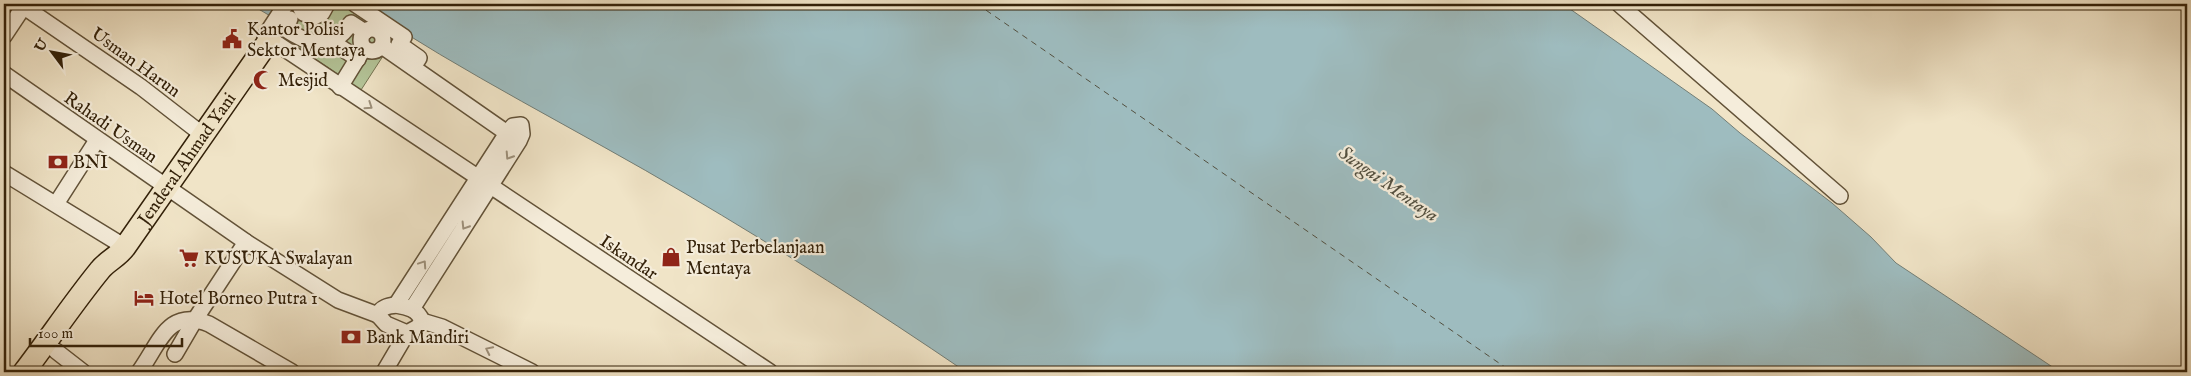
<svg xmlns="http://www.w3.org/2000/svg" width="2191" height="376" viewBox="0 0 2191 376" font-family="'IM FELL English',serif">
<rect width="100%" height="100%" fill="#f0e4c7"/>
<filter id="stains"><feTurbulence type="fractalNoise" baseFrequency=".004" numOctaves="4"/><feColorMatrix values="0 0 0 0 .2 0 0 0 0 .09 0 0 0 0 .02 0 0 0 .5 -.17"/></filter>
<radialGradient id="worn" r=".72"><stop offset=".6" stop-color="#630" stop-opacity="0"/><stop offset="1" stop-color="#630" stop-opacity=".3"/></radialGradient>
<!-- green -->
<path fill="#b4c599" stroke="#747351" d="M290,4H360L407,36L391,61L383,56L361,90L273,30Z"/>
<!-- water -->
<g fill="#9ebcbf" stroke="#737e76">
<path d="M250,4H281L272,17Z"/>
<path d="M360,4H1563L1712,109L1740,133L1832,203L1871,237L1896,263L2060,372H966C875,310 781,250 686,194C578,130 464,74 360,4Z"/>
</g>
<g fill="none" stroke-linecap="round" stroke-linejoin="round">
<!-- ferry -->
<path stroke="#535040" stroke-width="1" stroke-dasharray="6 5" stroke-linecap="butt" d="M977,4L1512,372"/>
<defs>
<g id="minor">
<path d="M20,4L141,87L203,135"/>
<path d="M299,4L303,13L314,17L322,13L327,4"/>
<path d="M355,4L404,37L399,44L419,58L413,67"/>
<path d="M1619,4L1840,196"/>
<path d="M290,19L284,28C309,45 331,53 351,23L365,32"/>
<circle cx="372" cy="40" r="11"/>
<path d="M4,36L24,6"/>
<path d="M265,36L286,4"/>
<path d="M270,39L770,372"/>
<path d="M331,41L358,59"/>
<path d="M382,46L507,133"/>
<path d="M4,74L246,242L338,300L378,315"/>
<path d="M340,87L364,48"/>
<path d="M4,173L125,247"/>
<path d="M56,204L97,140"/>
<path d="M396,305L507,133L513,126L521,125L522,134L519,141L412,309"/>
<path d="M396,305C407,307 418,309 422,321L418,327L407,333L386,324L378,315C381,307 388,306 396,305Z"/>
<path d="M422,321L442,327L532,372"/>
<path d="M56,351L83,372"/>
<path d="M175,354L196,318L246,242"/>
<path d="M139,372C160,343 168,307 209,324L292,372"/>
<path d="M384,372L407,333"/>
</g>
<g id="highway">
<path id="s1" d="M24,372C50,338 73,303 100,270C107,261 118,257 125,247L270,39"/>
</g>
</defs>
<!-- minor casing -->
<use href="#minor" stroke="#625238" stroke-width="18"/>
<!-- highway casing -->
<use href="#highway" stroke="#332109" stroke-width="24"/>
<!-- minor -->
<use href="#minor" stroke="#f5eddb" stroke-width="15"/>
<!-- highway -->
<use href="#highway" stroke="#f0e4c7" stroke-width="21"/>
</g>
<!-- one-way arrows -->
<defs><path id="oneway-chevron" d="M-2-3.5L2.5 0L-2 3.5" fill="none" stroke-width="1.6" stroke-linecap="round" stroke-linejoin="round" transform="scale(1.25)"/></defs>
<g stroke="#9e917c">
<use href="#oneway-chevron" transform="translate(369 106) rotate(34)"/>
<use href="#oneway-chevron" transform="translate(509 156) rotate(123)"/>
<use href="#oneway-chevron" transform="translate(465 226) rotate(122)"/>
<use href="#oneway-chevron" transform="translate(423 264) rotate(-56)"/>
<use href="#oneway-chevron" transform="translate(489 350) rotate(-154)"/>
</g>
<!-- icons -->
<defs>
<symbol id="civic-bare" viewBox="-9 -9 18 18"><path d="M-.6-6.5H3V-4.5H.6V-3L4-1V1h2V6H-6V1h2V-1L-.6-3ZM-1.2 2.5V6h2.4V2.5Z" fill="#8f2418" stroke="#f5eddb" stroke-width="2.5" paint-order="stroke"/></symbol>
<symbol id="mosque-bare" viewBox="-9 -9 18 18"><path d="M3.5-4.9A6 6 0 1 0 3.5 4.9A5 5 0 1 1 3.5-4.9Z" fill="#8f2418" stroke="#f5eddb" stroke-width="2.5" paint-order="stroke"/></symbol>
<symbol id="bank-bare" viewBox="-9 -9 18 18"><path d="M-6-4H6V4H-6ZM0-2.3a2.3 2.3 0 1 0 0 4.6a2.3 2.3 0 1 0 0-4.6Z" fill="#8f2418" stroke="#f5eddb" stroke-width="2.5" paint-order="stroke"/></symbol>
<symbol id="shop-bare" viewBox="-9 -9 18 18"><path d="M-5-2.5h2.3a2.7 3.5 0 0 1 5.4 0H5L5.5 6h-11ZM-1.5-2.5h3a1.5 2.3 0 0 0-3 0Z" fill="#8f2418" stroke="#f5eddb" stroke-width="2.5" paint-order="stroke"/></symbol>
<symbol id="supermarket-bare" viewBox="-9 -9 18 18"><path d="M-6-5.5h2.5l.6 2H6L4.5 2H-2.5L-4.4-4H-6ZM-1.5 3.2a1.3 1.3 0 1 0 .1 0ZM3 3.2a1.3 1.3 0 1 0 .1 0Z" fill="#8f2418" stroke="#f5eddb" stroke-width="2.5" paint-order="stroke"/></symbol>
<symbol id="hotel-bare" viewBox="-9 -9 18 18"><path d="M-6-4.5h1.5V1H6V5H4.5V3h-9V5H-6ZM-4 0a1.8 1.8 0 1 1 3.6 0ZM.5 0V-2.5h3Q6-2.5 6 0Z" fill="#8f2418" stroke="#f5eddb" stroke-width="2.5" paint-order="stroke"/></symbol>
</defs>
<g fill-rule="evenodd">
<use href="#civic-bare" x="218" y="25" width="28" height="28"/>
<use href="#mosque-bare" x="249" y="66" width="28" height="28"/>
<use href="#bank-bare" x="44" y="148" width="28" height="28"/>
<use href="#shop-bare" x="657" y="243" width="28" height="28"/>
<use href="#supermarket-bare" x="175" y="244" width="28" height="28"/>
<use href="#hotel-bare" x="130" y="284" width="28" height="28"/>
<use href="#bank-bare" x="337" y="323" width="28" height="28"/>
</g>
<g text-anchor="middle" stroke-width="4.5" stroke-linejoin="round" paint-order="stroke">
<!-- poi labels -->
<g font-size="18" fill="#332109" stroke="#f5eddb" text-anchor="start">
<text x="247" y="35">Kantor Polisi<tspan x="247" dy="21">Sektor Mentaya</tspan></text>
<text x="278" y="86">Mesjid</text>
<text x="73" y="168">BNI</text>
<text x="686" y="253">Pusat Perbelanjaan<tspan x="686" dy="21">Mentaya</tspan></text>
<text x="204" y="264">KUSUKA Swalayan</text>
<text x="159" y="304">Hotel Borneo Putra 1</text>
<text x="366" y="343">Bank Mandiri</text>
</g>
<!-- street labels -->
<g font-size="18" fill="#332109" stroke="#f5eddb">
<text transform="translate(136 62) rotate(36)" y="6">Usman Harun</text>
<text transform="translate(111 127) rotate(35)" y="6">Rahadi Usman</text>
<text dy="6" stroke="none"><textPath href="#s1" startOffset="269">Jenderal Ahmad Yani</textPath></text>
<text transform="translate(629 257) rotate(34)" y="6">Iskandar</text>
</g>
<!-- water labels -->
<g font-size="19" font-style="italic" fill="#535040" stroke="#f5eddb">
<text transform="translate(1389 183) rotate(35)" y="7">Sungai Mentaya</text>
</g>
</g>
<!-- margin -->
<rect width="2191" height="376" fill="none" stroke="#f0e4c7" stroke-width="20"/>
<rect x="5" y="5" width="2181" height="366" fill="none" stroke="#332109" stroke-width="2.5"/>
<rect x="10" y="10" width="2171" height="356" fill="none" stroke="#332109"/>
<!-- north arrow -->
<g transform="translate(52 52) rotate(302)" stroke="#f5eddb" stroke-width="4" paint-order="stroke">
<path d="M0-4L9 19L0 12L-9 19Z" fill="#332109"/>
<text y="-8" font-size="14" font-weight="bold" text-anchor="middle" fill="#332109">U</text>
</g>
<!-- scale -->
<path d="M30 338v8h152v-8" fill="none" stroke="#332109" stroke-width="2.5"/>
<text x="38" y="338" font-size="15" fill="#332109" stroke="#f5eddb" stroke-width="4" paint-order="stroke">100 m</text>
<rect width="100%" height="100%" filter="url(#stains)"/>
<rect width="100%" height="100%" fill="url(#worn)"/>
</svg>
